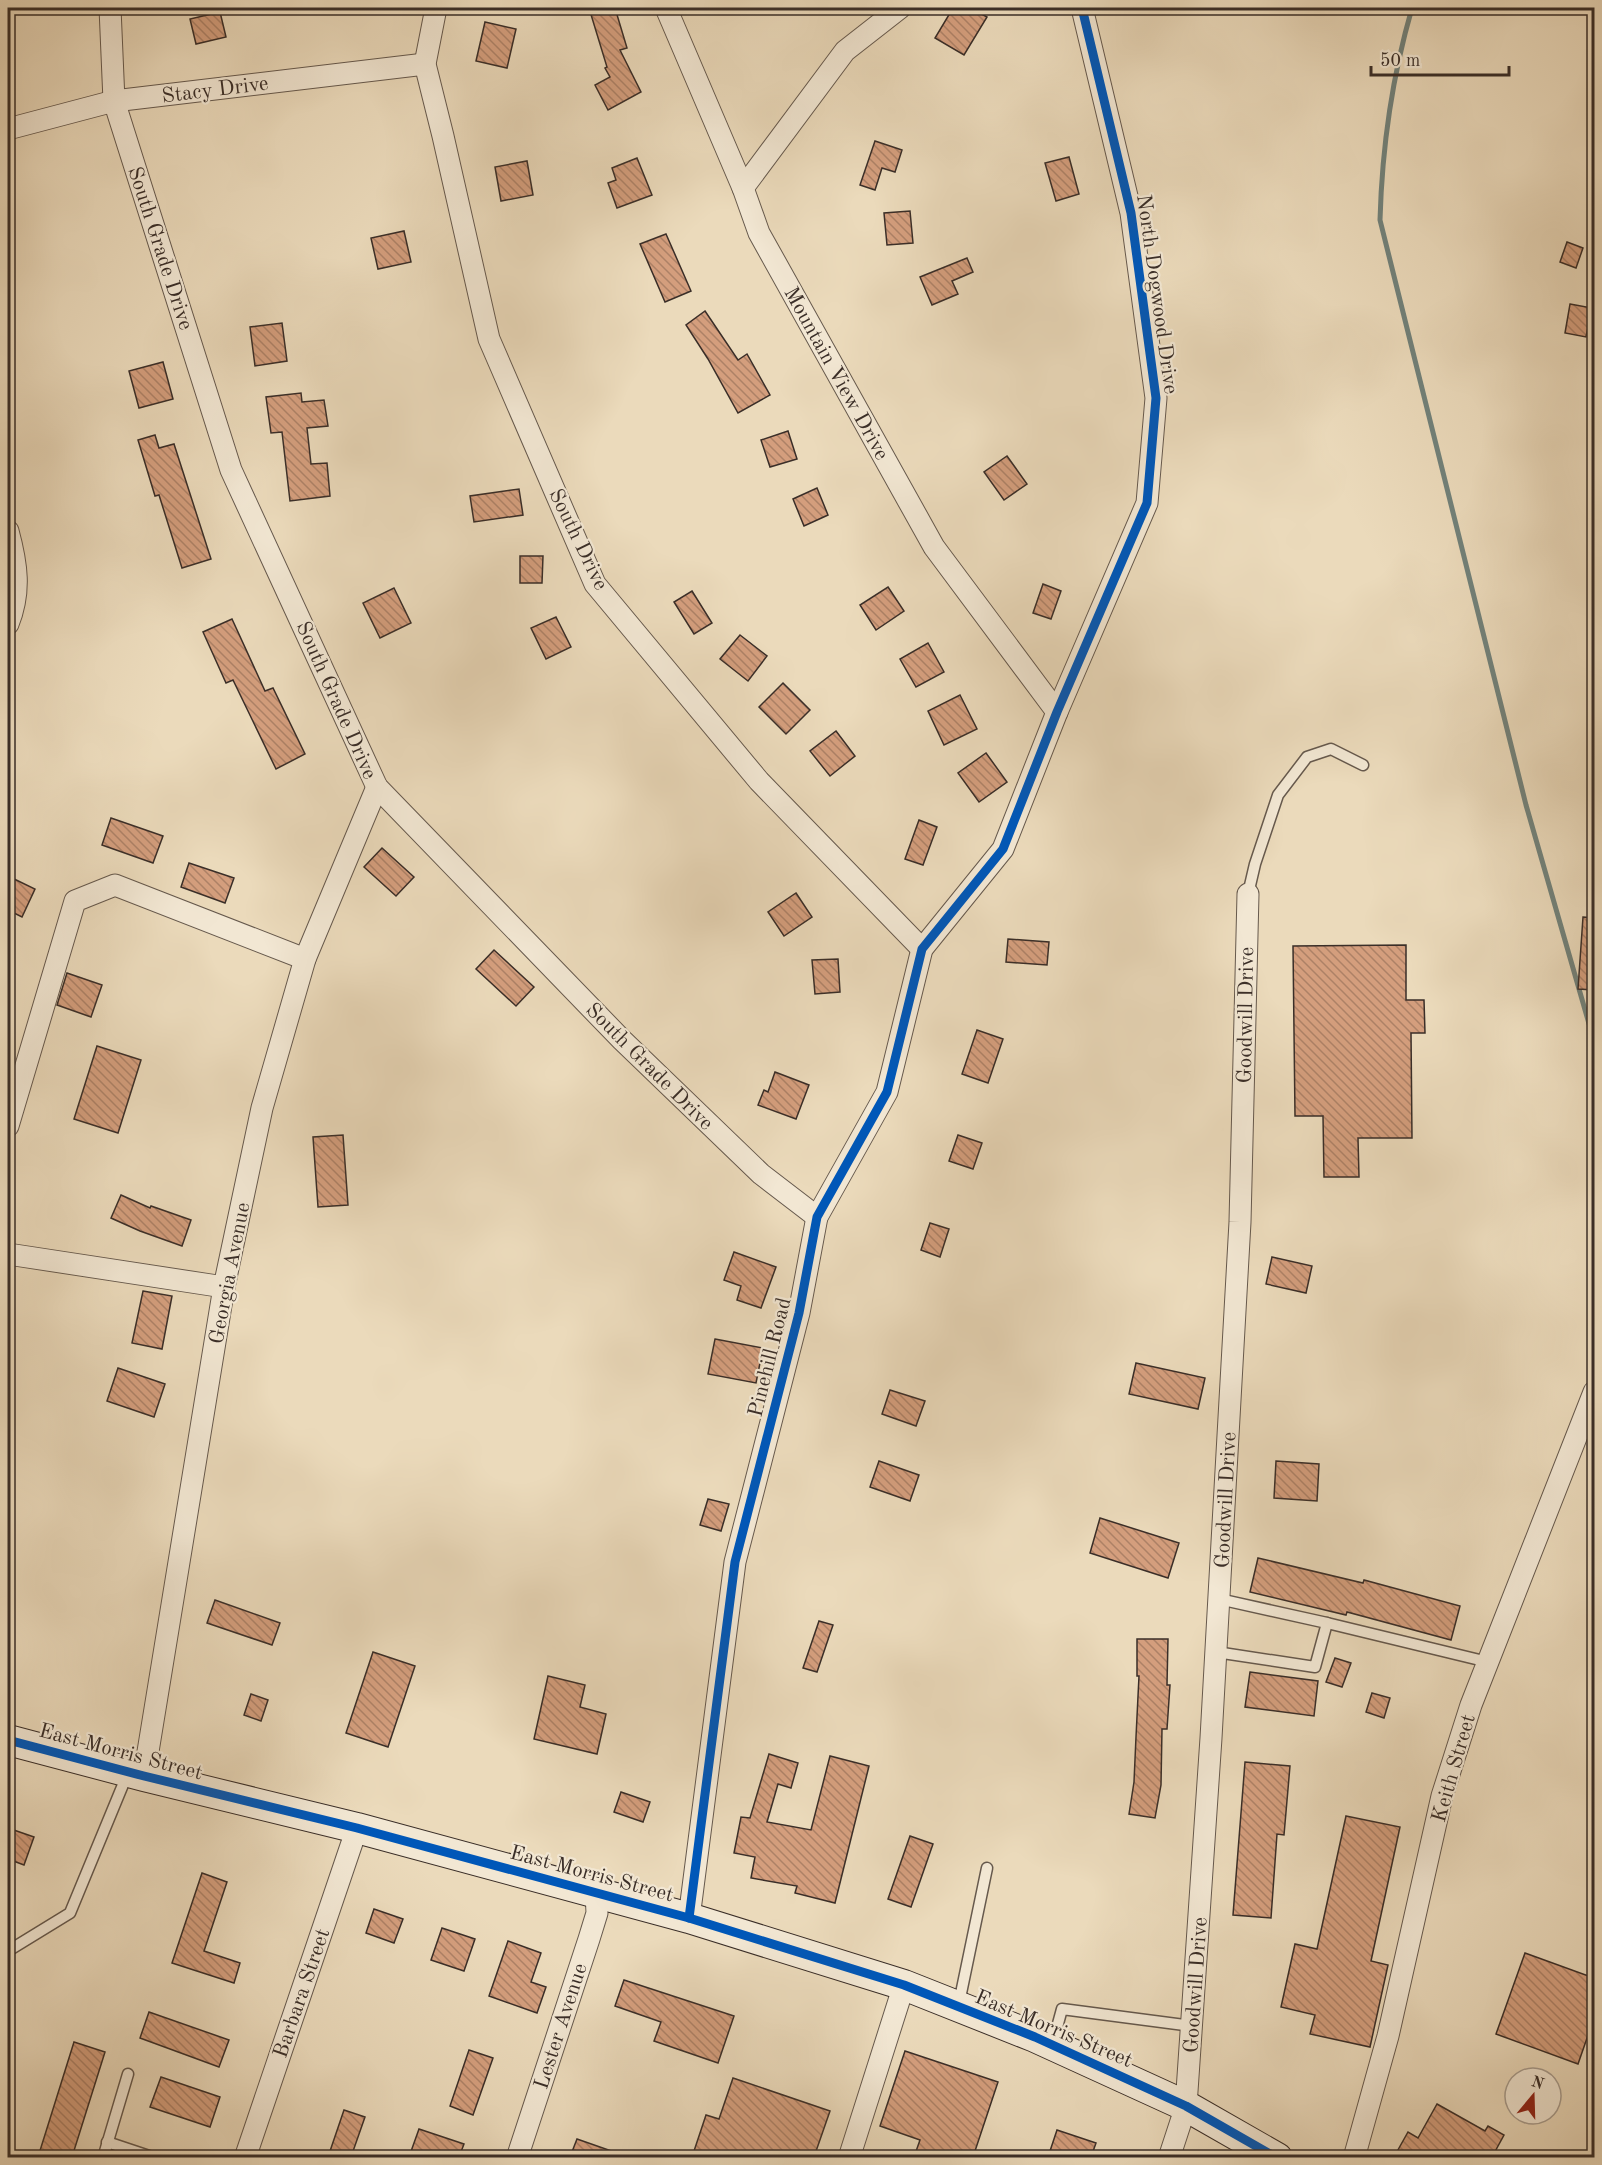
<svg xmlns="http://www.w3.org/2000/svg" width="1602" height="2165" viewBox="0 0 1602 2165" font-family="'Old Standard TT',serif">
<defs>
<pattern id="building-back-hatch" width="6" height="6" patternUnits="userSpaceOnUse" patternTransform="scale(1.5)"><rect width="6" height="6" fill="#d49e7d"/><path d="M-1 5l2 2M0 0l6 6M5-1l2 2" fill="none" stroke="#ad8166"/></pattern>
</defs>
<rect width="100%" height="100%" fill="#ebdabb"/>
<filter id="stains"><feTurbulence type="fractalNoise" baseFrequency=".00333" numOctaves="4"/><feColorMatrix values="0 0 0 0 .2 0 0 0 0 .09 0 0 0 0 .02 0 0 0 .5 -.17"/></filter>
<radialGradient id="worn" r=".72"><stop offset=".6" stop-color="#630" stop-opacity="0"/><stop offset="1" stop-color="#630" stop-opacity=".3"/></radialGradient>
<g fill="none" stroke-linecap="round" stroke-linejoin="round">
<!-- stream -->
<path stroke="#72827b" stroke-width="5" d="M1412,8C1392,77 1382,148 1380,220L1526,805L1594,1041"/>
</g>
<!-- building -->
<g fill="url(#building-back-hatch)" stroke="#3a2e28" stroke-width="1.5">
<path d="M589,8H615L627,48L620,50L641,92L608,110L595,85L610,77L605,68L607,67Z"/>
<path d="M953,8H971L987,17L964,55L935,38Z"/>
<path d="M220,12L226,37L196,44L190,19Z"/>
<path d="M485,22L516,29L507,68L476,61Z"/>
<path d="M875,141L902,150L895,172L882,168L875,190L860,185Z"/>
<path d="M1069,157L1079,194L1056,201L1045,163Z"/>
<path d="M637,158L652,195L617,208L608,183L616,180L612,168Z"/>
<path d="M527,161L533,195L501,201L495,167Z"/>
<path d="M910,211L913,243L887,245L884,213Z"/>
<path d="M404,231L411,262L378,269L371,238Z"/>
<path d="M666,234L691,291L665,302L640,244Z"/>
<path d="M1567,242L1583,248L1576,268L1560,262Z"/>
<path d="M967,258L973,272L952,281L958,294L932,305L920,277Z"/>
<path d="M1570,304L1592,308L1586,337L1565,333Z"/>
<path d="M705,311L738,360L747,354L770,395L738,413L708,359L686,325Z"/>
<path d="M282,323L287,361L255,366L250,327Z"/>
<path d="M163,362L173,399L139,408L129,371Z"/>
<path d="M301,393L302,402L324,400L328,426L307,428L311,464L327,463L330,496L290,501L282,432L271,433L266,397Z"/>
<path d="M788,431L797,459L770,467L761,440Z"/>
<path d="M155,435L159,448L174,444L211,559L182,568L159,495L155,496L138,440Z"/>
<path d="M1007,456L1027,484L1004,500L984,472Z"/>
<path d="M817,488L828,515L804,526L793,499Z"/>
<path d="M519,489L523,515L474,522L470,496Z"/>
<path d="M520,556H543L542,583H520Z"/>
<path d="M1043,584L1061,591L1051,619L1033,613Z"/>
<path d="M888,587L904,611L876,630L860,605Z"/>
<path d="M394,588L411,623L380,638L363,603Z"/>
<path d="M692,591L712,623L694,634L674,602Z"/>
<path d="M556,617L571,647L546,659L531,628Z"/>
<path d="M232,619L265,691L273,688L305,754L276,769L233,680L226,683L203,632Z"/>
<path d="M740,635L767,656L748,681L720,659Z"/>
<path d="M928,643L944,672L916,687L900,659Z"/>
<path d="M783,683L810,710L786,734L759,707Z"/>
<path d="M960,695L977,729L944,745L928,711Z"/>
<path d="M836,731L855,756L830,776L810,751Z"/>
<path d="M986,753L1007,782L979,802L958,773Z"/>
<path d="M111,818L163,836L153,863L102,845Z"/>
<path d="M919,820L937,827L923,865L905,859Z"/>
<path d="M382,848L414,877L396,896L364,867Z"/>
<path d="M189,863L234,878L225,903L181,887Z"/>
<path d="M8,876L35,889L22,917L8,910Z"/>
<path d="M796,893L812,917L784,936L768,912Z"/>
<path d="M1583,917L1594,918V990L1578,989Z"/>
<path d="M1008,939L1049,942L1047,965L1006,962Z"/>
<path d="M1406,945V1000H1424L1425,1033H1411L1412,1138H1358L1359,1177H1324L1323,1116H1295L1293,946Z"/>
<path d="M494,950L534,987L516,1006L476,969Z"/>
<path d="M838,959L840,992L815,994L812,960Z"/>
<path d="M67,973L102,985L91,1017L57,1005Z"/>
<path d="M977,1030L1003,1039L988,1083L962,1074Z"/>
<path d="M97,1046L141,1060L118,1133L74,1119Z"/>
<path d="M775,1072L809,1085L796,1119L758,1105L764,1090L768,1092Z"/>
<path d="M343,1135L348,1205L318,1207L313,1137Z"/>
<path d="M958,1135L982,1143L973,1169L949,1161Z"/>
<path d="M121,1195L150,1208L151,1206L191,1220L182,1246L140,1231L111,1218Z"/>
<path d="M930,1223L949,1229L940,1257L921,1250Z"/>
<path d="M734,1252L776,1267L761,1308L737,1300L741,1286L724,1280Z"/>
<path d="M1272,1257L1312,1266L1306,1293L1266,1284Z"/>
<path d="M143,1291L172,1296L162,1349L132,1343Z"/>
<path d="M715,1339L763,1348L756,1383L708,1374Z"/>
<path d="M1136,1363L1205,1378L1198,1409L1129,1394Z"/>
<path d="M118,1368L165,1384L154,1417L107,1401Z"/>
<path d="M890,1390L925,1401L916,1426L882,1414Z"/>
<path d="M879,1461L919,1475L910,1501L870,1487Z"/>
<path d="M1276,1461L1319,1464L1317,1501L1274,1498Z"/>
<path d="M708,1499L729,1504L721,1531L700,1525Z"/>
<path d="M1100,1518L1179,1543L1168,1578L1090,1553Z"/>
<path d="M1258,1558L1363,1583L1364,1580L1460,1606L1451,1640L1347,1612L1346,1615L1250,1592Z"/>
<path d="M215,1600L280,1623L272,1645L207,1623Z"/>
<path d="M819,1621L833,1625L817,1672L803,1668Z"/>
<path d="M1137,1639H1168L1167,1685H1170L1167,1729H1162L1161,1785L1155,1818L1129,1814L1134,1782L1136,1737L1139,1676H1137Z"/>
<path d="M373,1652L415,1666L388,1747L346,1733Z"/>
<path d="M1335,1658L1351,1663L1342,1687L1326,1682Z"/>
<path d="M1250,1672L1318,1681L1314,1716L1245,1707Z"/>
<path d="M548,1676L585,1685L580,1707L606,1714L597,1754L534,1739Z"/>
<path d="M1372,1693L1390,1698L1384,1718L1366,1712Z"/>
<path d="M251,1694L268,1700L261,1721L244,1715Z"/>
<path d="M769,1754L798,1763L791,1788L778,1784L767,1822L811,1830L830,1756L869,1766L835,1903L795,1893L797,1886L751,1878L755,1857L734,1853L741,1817L750,1818Z"/>
<path d="M1245,1762L1290,1766L1284,1835L1277,1834L1271,1918L1233,1915Z"/>
<path d="M621,1792L650,1802L643,1822L614,1812Z"/>
<path d="M1346,1816L1400,1827L1371,1961L1388,1965L1370,2047L1310,2034L1315,2015L1281,2007L1295,1944L1317,1949Z"/>
<path d="M8,1828L34,1837L24,1865L8,1859Z"/>
<path d="M910,1836L933,1844L911,1907L888,1899Z"/>
<path d="M202,1873L227,1882L204,1951L240,1963L234,1983L172,1963Z"/>
<path d="M374,1909L403,1919L394,1943L366,1933Z"/>
<path d="M442,1928L475,1939L464,1971L431,1960Z"/>
<path d="M508,1941L541,1953L531,1982L546,1987L537,2013L489,1996Z"/>
<path d="M1525,1953L1594,1978V2018L1578,2064L1496,2034Z"/>
<path d="M624,1980L734,2016L718,2063L654,2041L661,2022L615,2006Z"/>
<path d="M149,2012L229,2040L219,2067L140,2038Z"/>
<path d="M74,2042L105,2052L72,2157H38Z"/>
<path d="M469,2050L493,2058L473,2115L450,2106Z"/>
<path d="M905,2051L998,2082L973,2157H914L920,2140L880,2126Z"/>
<path d="M161,2077L220,2097L210,2127L150,2107Z"/>
<path d="M733,2078L830,2111L814,2157H692L706,2115L719,2119Z"/>
<path d="M1437,2104L1485,2131L1488,2126L1504,2135L1492,2157H1394L1408,2132L1418,2138Z"/>
<path d="M344,2110L365,2117L351,2157H328Z"/>
<path d="M419,2129L464,2144L459,2157H409Z"/>
<path d="M1057,2130L1096,2143L1091,2157H1048Z"/>
<path d="M577,2139L623,2155V2157H570Z"/>
</g>
<g fill="none" stroke-linecap="round" stroke-linejoin="round">
<defs>
<g id="lane">
<path d="M1248,894L1255,864L1278,795L1307,757L1331,749L1363,765"/>
<path d="M1327,1623L1488,1662"/>
<path d="M1216,1652L1315,1667L1327,1623L1219,1599"/>
<path d="M8,1951L70,1913L127,1775"/>
<path d="M959,2003L987,1868"/>
<path d="M1053,2042L1062,2009L1192,2026"/>
<path d="M107,2142L155,2158"/>
<path d="M103,2158L128,2074"/>
</g>
<g id="street">
<path d="M110,8L114,101L231,470L377,787L622,1040L761,1174L817,1217"/>
<path d="M436,8L425,64L443,136L489,339L595,584L759,781L922,949"/>
<path d="M666,8L743,188L759,233L934,547L1057,712"/>
<path d="M8,129L114,101L425,64"/>
<path d="M743,188L845,51L900,8"/>
<path d="M8,531C17,564 21,592 8,624"/>
<path d="M8,1126L75,901L115,885L305,959"/>
<path d="M8,1254L224,1287"/>
<path d="M144,1776L224,1287L262,1108L305,959L377,787"/>
<path d="M689,1918L735,1562L799,1313L817,1217L887,1092L922,949L1003,849L1057,712L1147,503L1156,398L1131,213L1082,8"/>
<path d="M245,2158L357,1828"/>
<path d="M517,2158L589,1939L597,1913L596,1893"/>
<path d="M849,2158L904,1985"/>
<path d="M1169,2158L1186,2106L1211,1738L1240,1222L1248,894"/>
<path d="M1354,2158L1388,2036L1442,1796L1471,1705L1594,1392"/>
</g>
<path id="secondary" d="M8,1740L144,1776L357,1828L689,1918L904,1985L1035,2037L1186,2106L1277,2158"/>
</defs>
<!-- lane casing -->
<use href="#lane" stroke="#66594d" stroke-width="13"/>
<!-- street casing -->
<use href="#street" stroke="#66594d" stroke-width="23"/>
<!-- secondary casing -->
<use href="#secondary" stroke="#3a2e28" stroke-width="32"/>
<!-- lane -->
<use href="#lane" stroke="#f2e7d3" stroke-width="10"/>
<!-- street -->
<use href="#street" stroke="#f2e7d3" stroke-width="21"/>
<!-- secondary -->
<use href="#secondary" stroke="#f2e7d3" stroke-width="30"/>
<defs>
<g id="cycleway">
<path d="M8,1740L144,1776L357,1828L689,1918L904,1985L1035,2037L1186,2106L1277,2158"/>
<path d="M689,1918L735,1562L799,1313L817,1217L887,1092L922,949L1003,849L1057,712L1147,503L1156,398L1131,213L1082,8"/>
</g>
</defs>
<!-- cycleway casing -->
<use href="#cycleway" stroke="#f2e7d3" stroke-width="13"/>
<!-- cycleway -->
<use href="#cycleway" stroke="#0057b8" stroke-width="9"/>
</g>
<g text-anchor="middle" stroke-width="4.5" stroke-linejoin="round" paint-order="stroke">
<!-- street labels -->
<g font-size="21" fill="#3a2e28" stroke="#f2e7d3">
<text transform="translate(215 89) rotate(-7)" y="7">Stacy Drive</text>
<text transform="translate(161 248) rotate(72)" y="7">South Grade Drive</text>
<text transform="translate(1158 294) rotate(82)" y="7">North Dogwood Drive</text>
<text transform="translate(837 373) rotate(61)" y="7">Mountain View Drive</text>
<text transform="translate(579 539) rotate(64)" y="7">South Drive</text>
<text transform="translate(337 700) rotate(66)" y="7">South Grade Drive</text>
<text transform="translate(1245 1015) rotate(-89)" y="7">Goodwill Drive</text>
<text transform="translate(650 1066) rotate(45)" y="7">South Grade Drive</text>
<text transform="translate(229 1273) rotate(-79)" y="7">Georgia Avenue</text>
<text transform="translate(769 1357) rotate(-76)" y="7">Pinehill Road</text>
<text transform="translate(1225 1500) rotate(-87)" y="7">Goodwill Drive</text>
<text transform="translate(121 1751) rotate(15)" y="7">East Morris Street</text>
<text transform="translate(1453 1768) rotate(-74)" y="7">Keith Street</text>
<text transform="translate(592 1873) rotate(15)" y="7">East Morris Street</text>
<text transform="translate(1195 1985) rotate(-86)" y="7">Goodwill Drive</text>
<text transform="translate(301 1993) rotate(-71)" y="7">Barbara Street</text>
<text transform="translate(560 2026) rotate(-72)" y="7">Lester Avenue</text>
<text transform="translate(1054 2028) rotate(23)" y="7">East Morris Street</text>
</g>
</g>
<!-- margin -->
<rect width="1602" height="2165" fill="none" stroke="#ebdabb" stroke-width="30"/>
<rect x="9" y="9" width="1584" height="2147" fill="none" stroke="#3a2e28" stroke-width="3"/>
<rect x="15" y="15" width="1572" height="2135" fill="none" stroke="#3a2e28" stroke-width="1.5"/>
<!-- north arrow -->
<g transform="translate(1533 2096) rotate(19)"><circle r="28" fill="#f2e7d3" stroke="#a89d8f" stroke-width="1.5"/>
<path d="M0-4.5L10 22L0 15L-10 22Z" fill="#8f2418"/>
<text y="-9" font-size="16" font-weight="bold" text-anchor="middle" fill="#3a2e28">N</text>
</g>
<!-- scale -->
<path d="M1371 66v9h138v-9" fill="none" stroke="#3a2e28" stroke-width="3"/>
<text x="1380" y="66" font-size="18" fill="#3a2e28" stroke="#f2e7d3" stroke-width="4.5" paint-order="stroke">50 m</text>
<rect width="100%" height="100%" filter="url(#stains)"/>
<rect width="100%" height="100%" fill="url(#worn)"/>
</svg>
